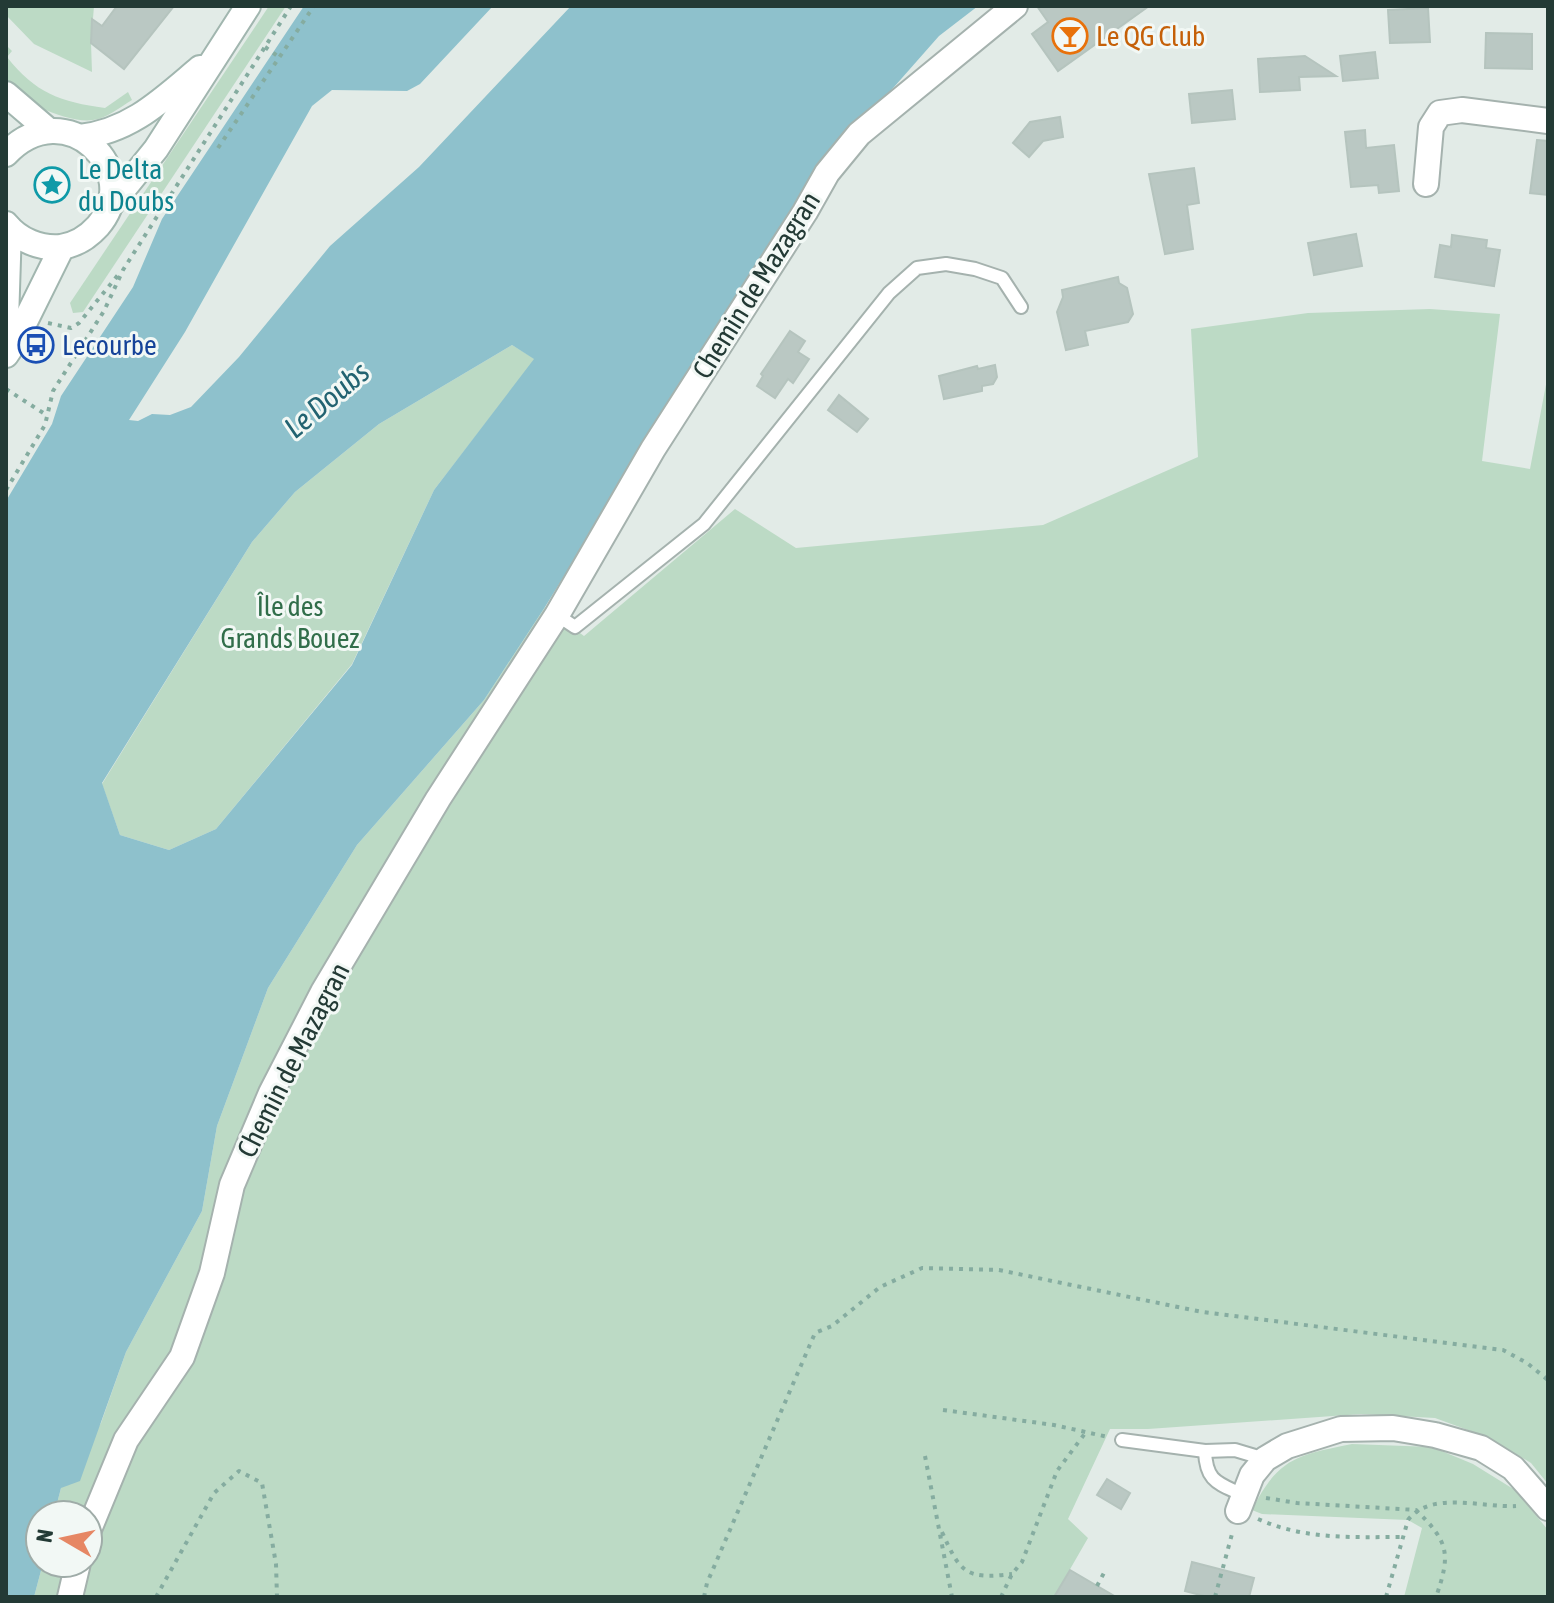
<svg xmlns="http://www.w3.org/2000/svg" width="1554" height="1603" viewBox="0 0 1554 1603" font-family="'Asap Condensed',sans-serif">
<rect width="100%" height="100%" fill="#e2ebe7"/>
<!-- green -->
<g fill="#bcdac5">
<path d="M6,6H94L91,43L92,72L34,44L6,15Z"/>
<path d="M269,6H286L83,312L73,313L70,303Z"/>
<path d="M6,45L12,51L7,57C35,93 61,102 105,108L128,92L132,100C119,108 107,118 93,120C70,124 13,101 6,77C4,68 6,55 6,45Z"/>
<path d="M1430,309L1500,314L1482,461L1530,469L1548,374V1484L1531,1463L1487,1437L1435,1418L1361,1414L1148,1429H1110L1068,1519L1088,1538L1054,1597H34L43,1563H88V1515H54L61,1488L101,1423L126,1352L202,1211L217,1126L268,988L357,845L484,700L545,607L584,636L735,509L796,548L1043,525L1198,457L1191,329L1308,313Z"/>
<path d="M512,345L535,359L434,490L352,664L216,829L169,850L120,835L102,784L252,542L295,492L379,424Z"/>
<path d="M1352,1444L1432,1447L1473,1464L1515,1490L1548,1530V1597H1404L1422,1528L1408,1520L1262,1514L1252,1510C1278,1458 1297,1455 1352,1444Z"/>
</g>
<!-- water -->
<path fill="#8ec1cc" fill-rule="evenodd" d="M304,6H493L420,84L407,91L332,90L312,106L185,332L129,420L138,421L152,414L170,415L191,407L239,357L330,246L419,167L571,6H978L939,36L857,129L724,316L545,607L484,700L357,845L268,988L217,1126L202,1211L126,1352L80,1481L61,1488L54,1515H40V1563H43L34,1597H6V501L52,424L61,396L133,287L162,219ZM512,345L534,359L434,490L352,665L216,829L169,850L120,835L102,783L252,542L295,492L379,424Z"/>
<!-- building -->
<g fill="#bac8c3" stroke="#b5c4be" stroke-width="2">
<path d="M117,6H174L124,69L91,43L92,19L102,26Z"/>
<path d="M1037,6H1149L1058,71L1032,34L1048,22Z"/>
<path d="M1428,8L1430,42L1390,43L1388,10Z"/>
<path d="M1486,33L1532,34V69L1485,68Z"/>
<path d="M1375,52L1378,78L1343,81L1340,56Z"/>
<path d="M1305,56L1336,76L1299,77L1300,90L1260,92L1258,59Z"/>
<path d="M1232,90L1235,119L1192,123L1189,94Z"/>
<path d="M1060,117L1063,137L1043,141L1029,157L1013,143L1030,122Z"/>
<path d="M1365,130L1366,148L1394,145L1399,191L1379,193L1378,185L1351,187L1345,132Z"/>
<path d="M1537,140L1548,141V195L1530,193Z"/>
<path d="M1194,168L1199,203L1187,205L1193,249L1165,254L1149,174Z"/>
<path d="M1356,234L1362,266L1314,275L1308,243Z"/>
<path d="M1452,235L1487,240L1486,248L1500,250L1494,286L1435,277L1440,245L1451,247Z"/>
<path d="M1118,277L1119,283L1127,288L1133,314L1128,322L1085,331L1088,345L1066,350L1057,312L1063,297L1062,290Z"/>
<path d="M790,331L805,341L798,352L809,359L793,383L788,379L775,398L757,386L763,376L761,374Z"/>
<path d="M995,365L997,377L993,384L982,386V391L944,399L939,376L977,366L978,369Z"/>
<path d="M839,395L868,419L857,432L828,410Z"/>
<path d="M1107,1479L1130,1493L1121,1509L1097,1495Z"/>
<path d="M1192,1562L1254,1578L1249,1597H1208L1185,1591Z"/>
<path d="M1070,1570L1116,1597H1054Z"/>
</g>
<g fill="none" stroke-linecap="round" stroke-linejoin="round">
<defs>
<g id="lane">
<path d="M557,615L575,627L704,524L889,293L917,268L946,264L975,269L1002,278L1021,307"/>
<path d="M1122,1440L1205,1451L1235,1450L1265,1459"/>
<path d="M1205,1451C1206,1482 1218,1483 1243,1495"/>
</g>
<g id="street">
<path d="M1426,184L1431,127L1440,113L1462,110L1548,121"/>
<path d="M1238,1511L1252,1475L1265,1459L1287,1446L1341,1429L1393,1428L1435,1435L1481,1448L1513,1468L1548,1508"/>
<path d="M88,1532L126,1440L182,1357L212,1273L232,1185L271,1093L323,992L438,799L557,615L653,449L805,212L827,173L859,134L1015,6"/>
<path d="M70,1597L78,1563"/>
</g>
<g id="secondary">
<path d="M6,94L48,130"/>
<path d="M80,137C131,131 162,100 200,68"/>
<path d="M6,154C66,91 145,172 98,226C88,237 75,245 61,247C40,249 19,240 6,224"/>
<path d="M109,207L156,149L248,6"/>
<path d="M6,321L9,228"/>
<path d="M6,355L16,340L62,247"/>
</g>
</defs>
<!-- lane casing -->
<use href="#lane" stroke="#a5b2ae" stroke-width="16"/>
<!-- street casing -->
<use href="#street" stroke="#a5b2ae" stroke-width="28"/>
<!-- secondary casing -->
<use href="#secondary" stroke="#a1b6af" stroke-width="28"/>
<!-- path -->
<g stroke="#85aca0" stroke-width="4" stroke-dasharray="4 6" stroke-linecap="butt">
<path d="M265,47L279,57"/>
<path d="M218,148L314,6"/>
<path d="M48,323L71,328L79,323L118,275"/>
<path d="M6,389L48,416"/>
<path d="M6,490L45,425L53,391L104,311L123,270L291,6"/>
<path d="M943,1410L1054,1425L1108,1437"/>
<path d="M925,1456L952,1597"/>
<path d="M1266,1498L1297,1503L1416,1510C1449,1542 1451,1554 1436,1597"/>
<path d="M1258,1519C1305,1540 1353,1537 1404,1537"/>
<path d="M942,1532C960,1572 965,1580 1012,1574"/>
<path d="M1097,1586L1105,1571"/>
<path d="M156,1597L214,1493L239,1471L262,1483L276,1564L277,1597"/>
<path d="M704,1597L707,1583L815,1333L832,1326L880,1287L922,1268L999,1270L1202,1312L1503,1350L1527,1363L1548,1380"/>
<path d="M1001,1597L1012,1574L1022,1562L1057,1471L1086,1432"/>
<path d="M1215,1597L1232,1534"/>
<path d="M1386,1597L1408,1520C1431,1490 1483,1508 1516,1506"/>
</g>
<!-- lane -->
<use href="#lane" stroke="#fff" stroke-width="12"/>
<!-- street -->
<use href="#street" stroke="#fff" stroke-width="24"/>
<!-- secondary -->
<use href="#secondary" stroke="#fff" stroke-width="24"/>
</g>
<!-- icons -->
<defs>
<symbol id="bar-ring" viewBox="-11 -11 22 22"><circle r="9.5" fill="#f2f8f5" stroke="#e8710a" stroke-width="1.5"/><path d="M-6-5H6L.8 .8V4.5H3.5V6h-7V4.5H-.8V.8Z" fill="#e8710a"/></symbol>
<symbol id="sight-ring" viewBox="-11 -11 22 22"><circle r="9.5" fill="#f2f8f5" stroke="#0f9aa8" stroke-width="1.5"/><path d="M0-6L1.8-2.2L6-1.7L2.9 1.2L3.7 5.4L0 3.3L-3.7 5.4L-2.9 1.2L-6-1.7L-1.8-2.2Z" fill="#0f9aa8"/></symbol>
<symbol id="bus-ring" viewBox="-11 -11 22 22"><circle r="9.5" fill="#f2f8f5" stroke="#1a4fb4" stroke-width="1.5"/><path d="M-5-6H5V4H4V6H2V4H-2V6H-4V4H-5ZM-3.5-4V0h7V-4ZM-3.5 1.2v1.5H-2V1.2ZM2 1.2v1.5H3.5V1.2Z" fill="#1a4fb4"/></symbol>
</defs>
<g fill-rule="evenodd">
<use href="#bar-ring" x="1050" y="16" width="40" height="40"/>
<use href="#sight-ring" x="32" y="165" width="40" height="40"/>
<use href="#bus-ring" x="16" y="325" width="40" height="40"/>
</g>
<g text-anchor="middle" stroke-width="6" stroke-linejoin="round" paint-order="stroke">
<!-- food labels -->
<g font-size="28" fill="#c56008" stroke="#f2f8f5" text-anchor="start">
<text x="1096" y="46">Le QG Club</text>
</g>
<!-- culture labels -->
<g font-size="28" fill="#0d838f" stroke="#f2f8f5" text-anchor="start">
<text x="78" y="179">Le Delta<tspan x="78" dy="32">du Doubs</tspan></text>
</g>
<!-- street labels -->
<g font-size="28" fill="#233a35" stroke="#f2f8f5">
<text transform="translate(756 285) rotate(-58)" y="10">Chemin de Mazagran</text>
<text transform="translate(293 1060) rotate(-63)" y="10">Chemin de Mazagran</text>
</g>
<!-- transit labels -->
<g font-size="28" fill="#164399" stroke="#f2f8f5" text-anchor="start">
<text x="62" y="355">Lecourbe</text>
</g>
<!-- park labels -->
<g font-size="28" fill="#316e4a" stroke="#f2f8f5">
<text x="290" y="616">Île des<tspan x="290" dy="32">Grands Bouez</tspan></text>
</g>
<!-- water labels -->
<g font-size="30" font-style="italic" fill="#226371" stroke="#f2f8f5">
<text transform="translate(327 400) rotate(-40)" y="10">Le Doubs</text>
</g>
</g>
<!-- border -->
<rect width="1554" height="1603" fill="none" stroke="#233a35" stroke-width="16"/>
<!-- north arrow -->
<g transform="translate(64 1539) rotate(279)"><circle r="38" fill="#f2f8f5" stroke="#9faca8" stroke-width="2"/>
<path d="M0-6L14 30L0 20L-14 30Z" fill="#e68764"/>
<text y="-12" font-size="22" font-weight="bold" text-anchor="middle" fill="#233a35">N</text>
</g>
</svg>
